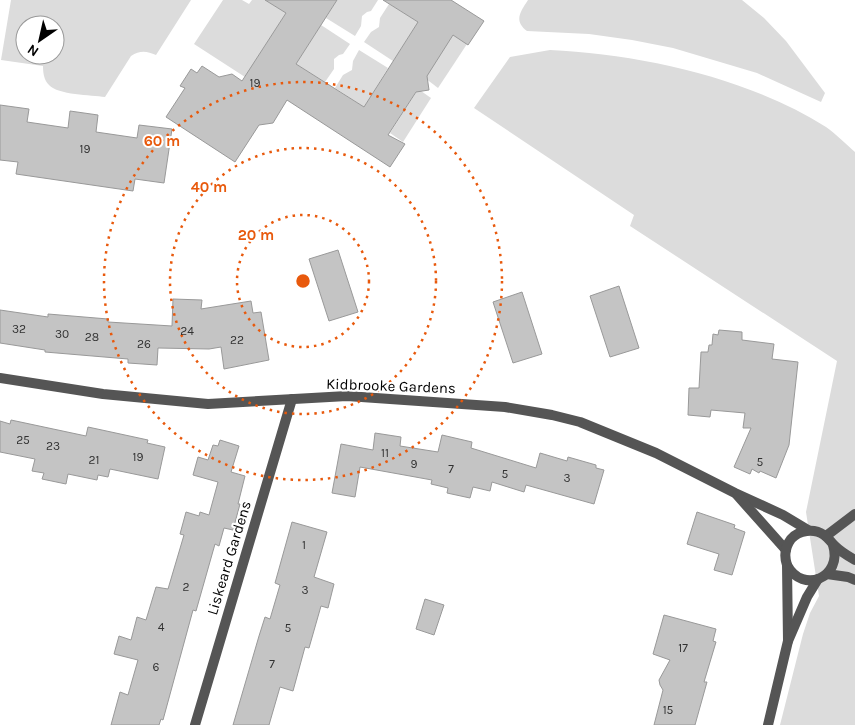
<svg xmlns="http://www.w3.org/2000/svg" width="855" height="725" viewBox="0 0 855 725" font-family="Karla,sans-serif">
<rect width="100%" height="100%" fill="#fff"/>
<!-- green -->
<g fill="#dcdcdc" fill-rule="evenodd">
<path d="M11,0H191L156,55C147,51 140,50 131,56L105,97C91,95 58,95 49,85C44,80 43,73 43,66L1,60ZM25,25H55V55H25Z"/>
<path d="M223,0H242L249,4L252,0H265L286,13L245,77L194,44Z"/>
<path d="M337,0H378L371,11L367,12L362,16L361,26L355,36L326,18Z"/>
<path d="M528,0H742L764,18L786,41L825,93L821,102L757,73L673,48L632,40L589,34L527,31C513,21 521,11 528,0Z"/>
<path d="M389,4L418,22L393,61L364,42L371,32L379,27L380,18Z"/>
<path d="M321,25L350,44L343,54L339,55L334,59V69L325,82L296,64Z"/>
<path d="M453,35L467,44L438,88L425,78Z"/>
<path d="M359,50L388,68L364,107L335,88L343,75L352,70L353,61Z"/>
<path d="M550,50C640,54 749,78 826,127C836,134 846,144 855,152V725H780L803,634L810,613L819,596L806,512L837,361L630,226L634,215L474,108L510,57Z"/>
<path d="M417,91H421L431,98L403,142L390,133Z"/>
</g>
<!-- building -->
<g fill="#c4c4c4" stroke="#999">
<path d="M265,0H337L296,64L364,107L418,22L383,0H451L484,21L468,45L453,35L427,76L429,90L416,92L388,135L405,144L390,167L287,100L273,123L259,125L235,162L166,117L185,88L180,86L191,69L197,73L202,66L219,77L232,74L242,81L286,13Z"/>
<path d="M0,105L29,109L27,122L68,128L70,111L98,115L96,132L137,138L139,125L172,129L164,183L135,179L133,191L16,174L18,162L0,160Z"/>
<path d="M338,250L358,312L329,321L309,259Z"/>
<path d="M619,286L639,348L610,357L590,296Z"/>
<path d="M522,292L542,354L513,363L493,302Z"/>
<path d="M173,299L202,300L201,309L251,301L253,313L261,312L269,360L224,369L221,347L209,349L158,348L157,365L128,363V359L45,352V350L0,343V310L48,317V314L108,319V322L172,326Z"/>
<path d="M719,330L742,332V340L774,344L772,359L798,362L789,445L776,478L760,471L759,473L752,469L750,474L734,467L751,428H743L745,413L711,410L710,417L688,415L689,388H699L701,352H708L709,345H712L713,334L718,335Z"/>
<path d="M11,420L86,436L88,427L148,440L147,443L165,447L158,479L110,469L108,477L98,475L97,480L68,474L66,484L42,479L44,473L32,471L35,459L0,452V421L10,424Z"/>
<path d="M375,433L401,437L400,446L438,452L442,435L472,442L471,448L536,468L540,453L567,461L568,457L596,465V468L604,470L594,504L526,485L524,492L492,482L490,491L473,487L470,498L447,493L448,488L431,484L432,480L360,467L355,497L332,493L341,444L373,450Z"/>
<path d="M220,440L239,446L231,472L245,476L238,504H240L233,530L224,528L219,546L215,544L196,611L193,610L163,720L161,719L159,725H111L120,692L128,695L138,660L114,654L119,636L131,640L137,617L146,620L156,587L168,589L184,535L180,534L186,512L199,516L200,512L209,515L218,482L193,475L198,457L208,460L213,445L218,446Z"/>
<path d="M697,512L735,525L734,528L745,532L732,575L714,570L719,554L687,544Z"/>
<path d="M292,522L327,532L314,577L334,584L328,608L321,606L309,648L305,647L293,691L280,687L269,725H233L259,636L265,617L270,619L280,585L275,583Z"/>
<path d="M425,599L444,605L434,635L416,629Z"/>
<path d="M664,615L716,629L713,641L716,642L704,682H707L695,725H654L663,690L660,685L659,680L670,660L653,654Z"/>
</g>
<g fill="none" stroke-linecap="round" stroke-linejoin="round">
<!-- minor -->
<g stroke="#555" stroke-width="10">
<path d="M0,378L103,394L208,404L347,396L505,407L552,415L580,422L656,453L735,493L783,515L808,530"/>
<path d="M737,495L786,550"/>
<path d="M826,536L855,514"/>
<path d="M787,565C803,595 843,577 833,545"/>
<path d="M827,574L848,577L855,580"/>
<path d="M788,641L787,565C784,556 785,547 791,539C799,530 814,528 824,535C829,538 831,543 835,546C841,552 848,556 855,560"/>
<path d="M195,725L292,399"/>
<path d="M768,725L788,641L807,597L818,579"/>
</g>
</g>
<!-- distance rings -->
<g fill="none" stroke="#e8590c" stroke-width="2.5" stroke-dasharray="2.5 5">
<circle cx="303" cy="281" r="66"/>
<circle cx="303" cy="281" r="133"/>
<circle cx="303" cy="281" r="199"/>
</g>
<g text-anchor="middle" stroke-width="4" stroke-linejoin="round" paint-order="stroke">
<!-- number labels -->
<g font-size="12" fill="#313131">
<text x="255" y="87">19</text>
<text x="85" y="153">19</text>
<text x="19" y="333">32</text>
<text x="187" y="335">24</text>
<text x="62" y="338">30</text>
<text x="92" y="341">28</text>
<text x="237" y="344">22</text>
<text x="144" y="348">26</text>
<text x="23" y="444">25</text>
<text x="53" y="450">23</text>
<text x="385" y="457">11</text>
<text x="138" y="461">19</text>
<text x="94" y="464">21</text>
<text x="760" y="466">5</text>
<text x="414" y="468">9</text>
<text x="451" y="473">7</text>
<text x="505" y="478">5</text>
<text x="567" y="482">3</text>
<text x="304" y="549">1</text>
<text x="186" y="591">2</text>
<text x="305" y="594">3</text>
<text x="161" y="631">4</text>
<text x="288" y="632">5</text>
<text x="683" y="652">17</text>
<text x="272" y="668">7</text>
<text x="156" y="671">6</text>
<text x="668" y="714">15</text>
</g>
<!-- street labels -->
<g font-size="15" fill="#000" stroke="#fff">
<text transform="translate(391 386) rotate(2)" y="5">Kidbrooke Gardens</text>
<text transform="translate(229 558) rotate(-73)" y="5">Liskeard Gardens</text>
</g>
</g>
<circle cx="303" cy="281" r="8" fill="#e8590c" stroke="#fff" stroke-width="2.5"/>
<g font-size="15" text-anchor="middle" font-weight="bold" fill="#e8590c" stroke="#fff" stroke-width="4" stroke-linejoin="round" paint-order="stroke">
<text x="162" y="146">60 m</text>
<text x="209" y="192">40 m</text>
<text x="256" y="240">20 m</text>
</g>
<!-- north arrow -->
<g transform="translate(40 40) rotate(214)"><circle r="24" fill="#ffffff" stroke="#999999"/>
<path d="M0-4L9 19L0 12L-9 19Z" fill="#000000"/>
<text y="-8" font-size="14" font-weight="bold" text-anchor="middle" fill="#000000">N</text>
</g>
</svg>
